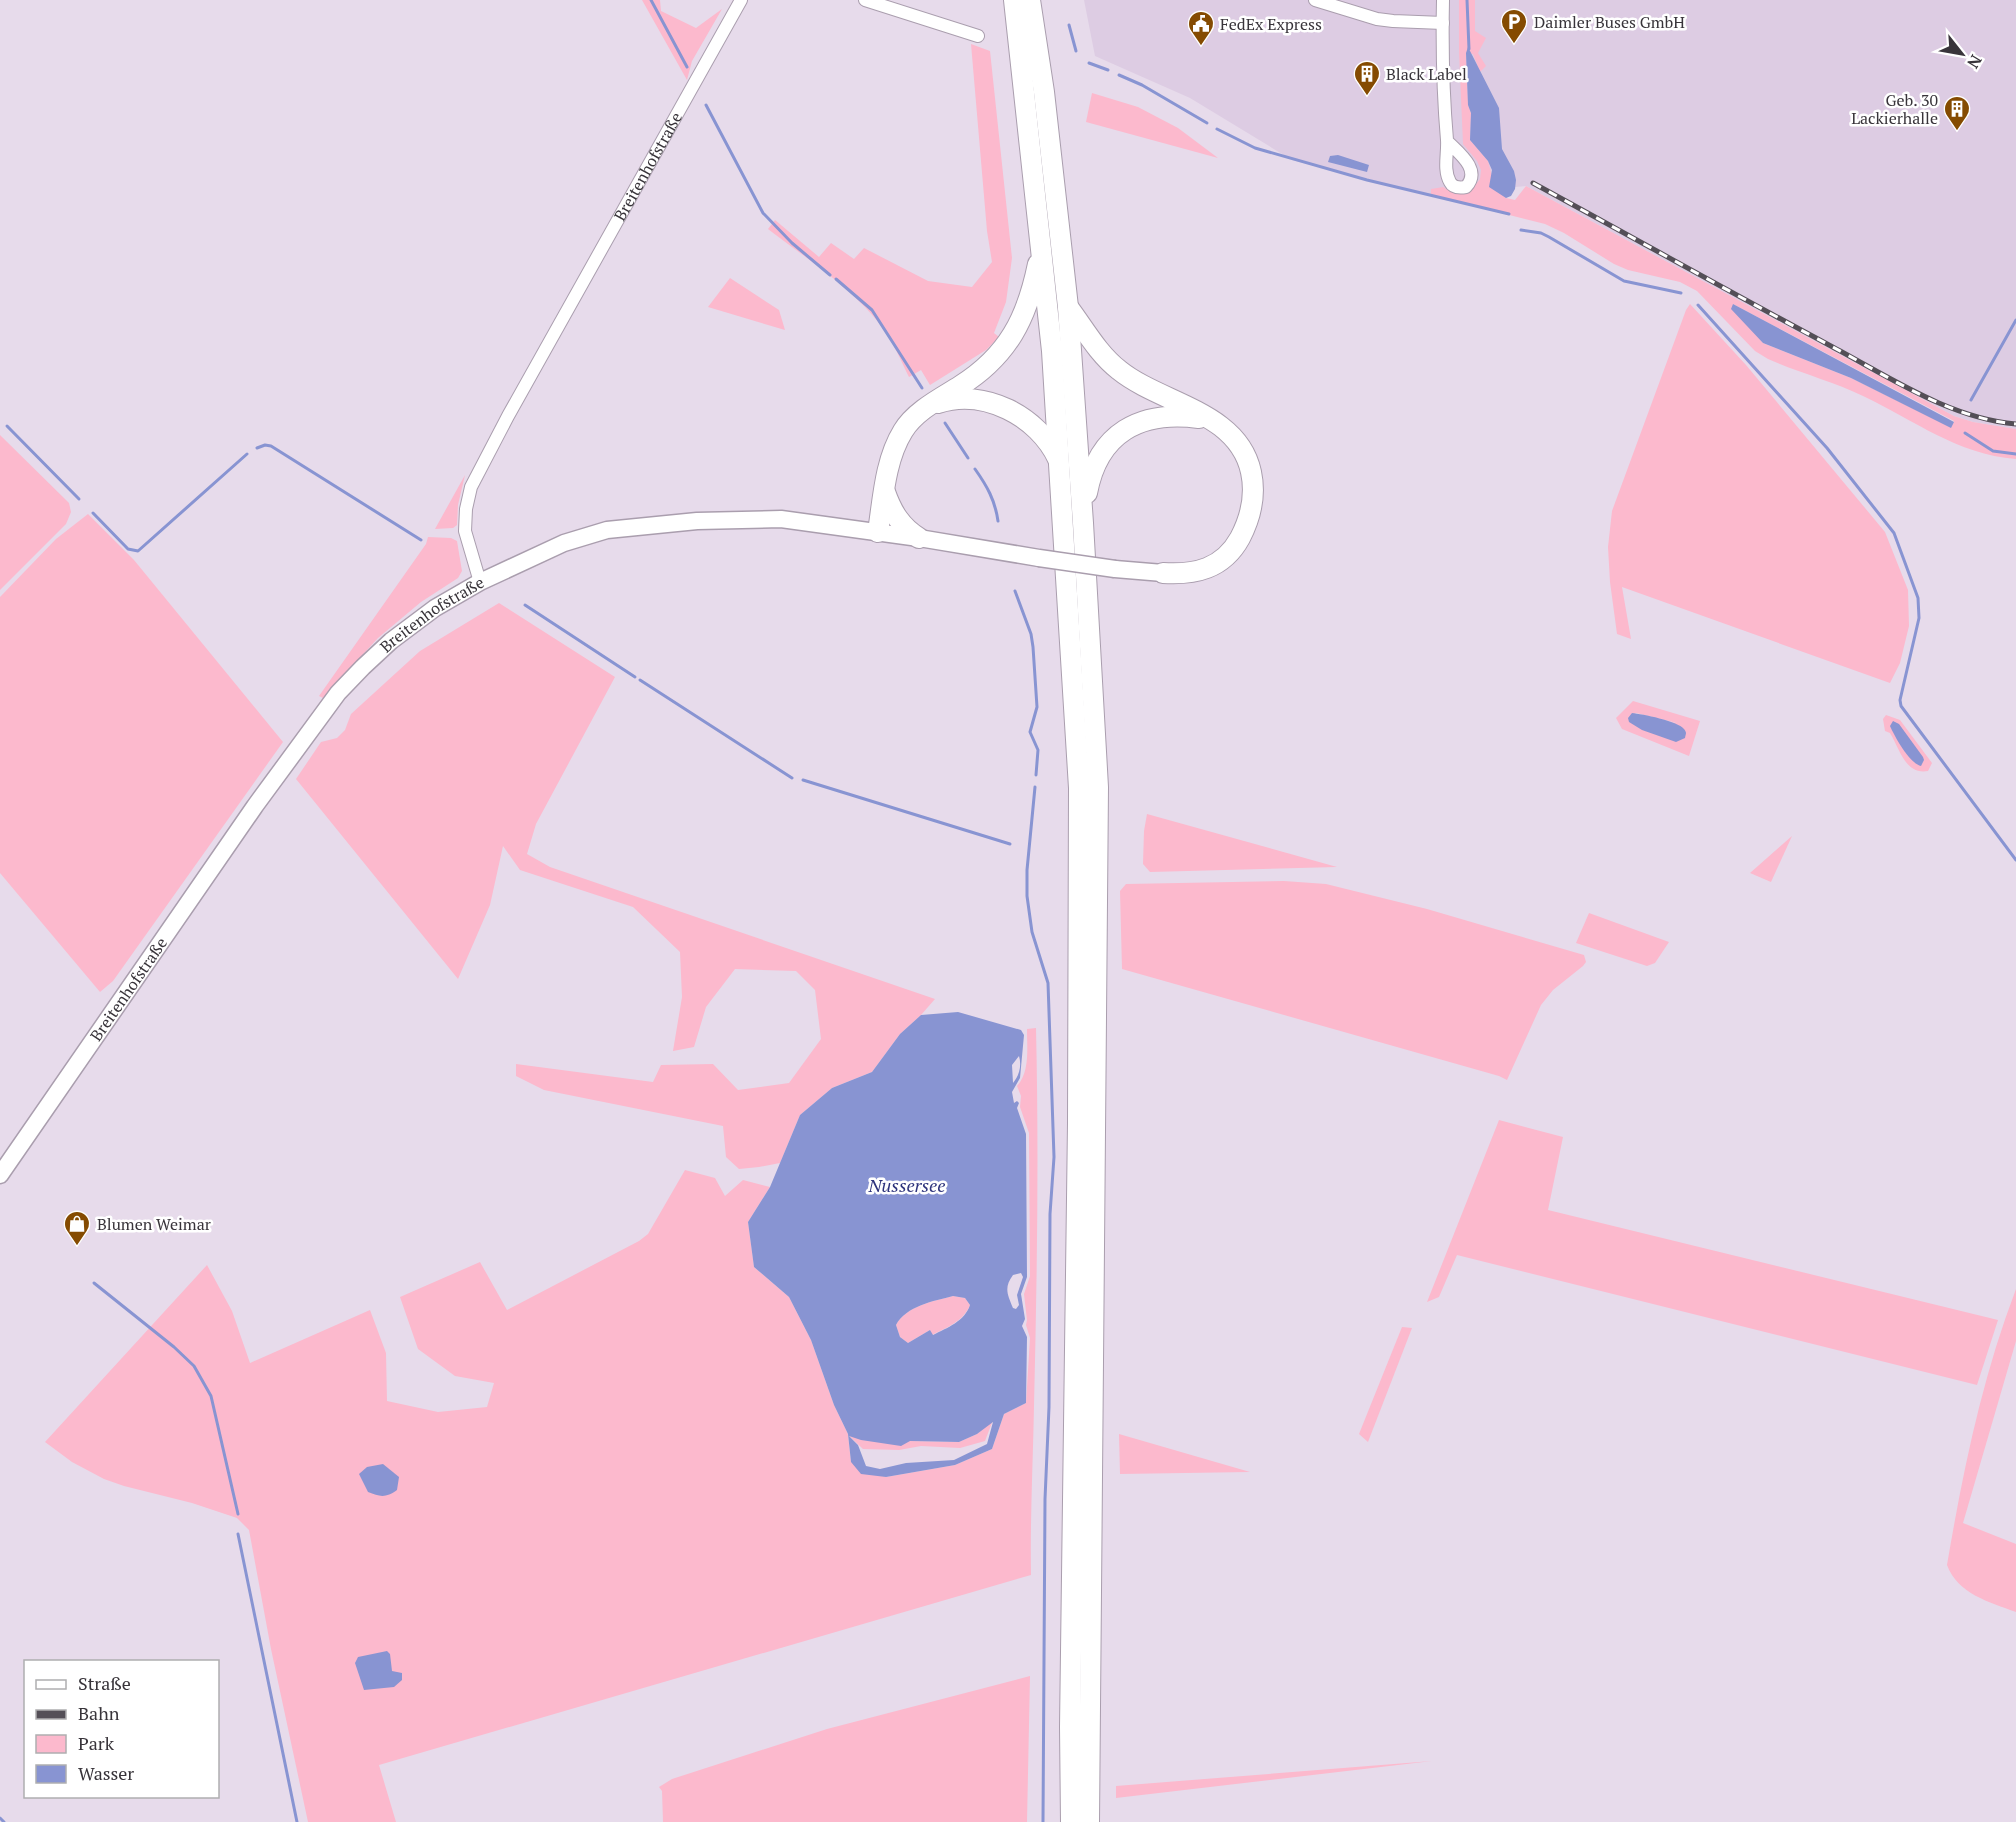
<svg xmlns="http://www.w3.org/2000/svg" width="2016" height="1822" viewBox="0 0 2016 1822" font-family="'PT Serif',serif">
<rect width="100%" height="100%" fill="#e7dbeb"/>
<!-- built -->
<path fill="#ddcce3" d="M1084,0H2016V429L1973,422L1954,416L1526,186L1431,195L1292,160L1190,98L1095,56Z"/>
<!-- green -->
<g fill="#fcb9cd" fill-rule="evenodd">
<path d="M642,0H660L661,11L696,28L722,9L692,61L687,80Z"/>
<path d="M1459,0H1475V31L1486,38L1478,53L1486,66L1480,72L1473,54L1466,53L1468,105L1471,113L1470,140L1488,161L1492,176L1506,198L1515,200L1526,186L1954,416L1973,422L2016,429V459C1956,454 1916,421 1863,396C1832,381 1799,373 1768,359L1755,351L1697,291L1680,282L1628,270L1614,264L1564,233L1545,224L1431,195V189L1443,187L1455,194L1469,193L1480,179L1481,170L1477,161L1463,144L1459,52ZM1733,304L1954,421L1951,427L1851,378L1763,343Z"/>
<path d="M971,44L990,51L1012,258L1006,302L994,333L999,337L986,350L930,385L921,370L909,377C901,361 894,343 883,328C853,288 807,259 768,229L775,220L819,257L831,243L854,259L864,248L928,281L972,287L992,262L987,231Z"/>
<path d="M1092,93L1138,107L1178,128L1218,158L1086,122Z"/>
<path d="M730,278L779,310L785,330L708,307Z"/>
<path d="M1690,304L1746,365L1885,532L1908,590L1909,626L1900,663L1890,683L1622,587L1631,639L1617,634L1610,582L1608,547L1612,511L1686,310Z"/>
<path d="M0,435L69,503L71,512L66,524L0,590Z"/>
<path d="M465,475L458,505L457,525L453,528L435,529Z"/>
<path d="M88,514L134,560L283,742L113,981L100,992L0,873V597L56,539Z"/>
<path d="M428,537L451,538L457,541L462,571L458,578L421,602L378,638L323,698L319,696L426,544Z"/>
<path d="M499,603L615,677L536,824L527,854L550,867L935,999L921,1015L900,1034L872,1072L832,1088L800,1115L780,1163L759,1167L739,1169L726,1157L723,1126L544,1090L516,1076V1064L653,1082L661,1065L713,1064L738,1090L789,1083L821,1039L815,990L796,971L735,969L706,1007L694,1047L673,1051L682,997L680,952L633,907L520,870L503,846L490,905L458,979L296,779L321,742L337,738L345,730L351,714L420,651Z"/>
<path d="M1633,701L1700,721L1689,756L1622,729L1616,718ZM1636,713L1677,723L1628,718Z"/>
<path d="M1886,715L1900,720L1932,763L1928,771C1905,775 1900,749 1890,733L1885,731L1883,719Z"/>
<path d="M1147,814L1337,867L1150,872L1143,864L1144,831Z"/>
<path d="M1792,836L1771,882L1750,873Z"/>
<path d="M1284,881L1326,884L1427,909L1584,955L1586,962L1583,966L1553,990L1541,1005L1507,1080L1499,1076L1122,969L1120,891L1126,884Z"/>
<path d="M1589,913L1669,942L1655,963L1647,966L1576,943Z"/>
<path d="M1036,1028C1039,1154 1037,1280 1034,1406C1033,1462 1030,1518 1031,1575L379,1765L396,1822H308L271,1649L249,1530L237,1518L192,1503L124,1486L104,1479L72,1462L45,1442L207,1265L232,1311L250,1363L370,1310L386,1353L387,1401L438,1412L487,1407L494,1383L455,1376L418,1349L400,1297L480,1262L507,1310L639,1241L648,1234L685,1170L715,1178L725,1196L743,1180L770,1187L748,1222L754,1267L789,1297L811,1340L834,1405L848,1434L910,1441L959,1442L977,1434L993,1420L985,1441L960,1448L921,1446L899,1450L863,1449L848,1435L851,1462L886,1477L955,1465L992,1449L1004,1414L1026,1403L1030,1338L1026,1325L1027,1320L1024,1294L1030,1276L1029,1133L1020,1107L1021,1096L1017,1086C1030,1072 1027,1048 1027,1029Z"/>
<path d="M1499,1120L1563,1137L1548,1210L1998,1320L1977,1385L1457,1255L1439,1297L1427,1302Z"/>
<path d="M2016,1289V1341L1963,1523L2016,1544V1612C1989,1602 1958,1594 1947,1565C1963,1471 1982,1378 2016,1289Z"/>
<path d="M953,1296L965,1298L970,1305C964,1321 946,1328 932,1335L930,1330L908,1343L900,1337L896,1325C906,1306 934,1301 953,1296Z"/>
<path d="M1402,1327L1412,1328L1368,1442L1359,1434Z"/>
<path d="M1119,1434L1250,1472L1120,1474Z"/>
<path d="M1030,1676L1027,1822H663L662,1791L659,1787L672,1779L827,1729Z"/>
<path d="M1432,1761L1116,1798V1786Z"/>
</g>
<!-- water -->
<g fill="#8894d2" fill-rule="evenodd">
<path d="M1468,47L1499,108L1502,149L1514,171L1516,180L1515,189L1511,196L1506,198L1489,187L1492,170L1488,161L1470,140L1471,113L1468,105L1466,53Z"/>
<path d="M1338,155L1369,165L1367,172L1328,162L1330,156Z"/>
<path d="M1733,304L1954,422L1951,428L1851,378L1763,343L1731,309Z"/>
<path d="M1632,713C1642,714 1678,721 1684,729C1687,733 1686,733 1685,738L1676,742L1642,730L1629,722L1628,718Z"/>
<path d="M1893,721L1899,724L1923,757L1924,760L1921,766C1909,763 1895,737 1890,726Z"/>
<path d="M958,1012L1021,1030L1024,1035L1020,1078L1012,1092L1014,1103L1017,1101L1019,1103L1017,1108L1026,1134L1027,1277L1021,1294L1025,1319L1022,1326L1027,1337L1026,1403L1004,1414L992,1449L955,1465L886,1477L861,1474L851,1462L848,1434L834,1405L811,1340L789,1297L754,1267L748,1222L770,1187L800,1115L832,1088L872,1072L900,1034L921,1015ZM1019,1056C1022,1066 1019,1076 1013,1083L1012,1065ZM1021,1273L1023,1277L1017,1295L1019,1305L1016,1309L1013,1308C1007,1294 1004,1287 1013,1275ZM953,1296L965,1298L970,1305C965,1321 947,1328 933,1335L930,1330L908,1343L900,1337L896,1325C906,1306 934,1301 953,1296ZM993,1422L987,1444L954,1460L906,1463L880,1469L866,1466L858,1445L849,1436L861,1440L901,1446L910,1441L959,1442L977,1434Z"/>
<path d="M383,1464L399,1477L397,1490C386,1498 380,1497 368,1492L359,1474L367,1467Z"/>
<path d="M387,1651L390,1654L392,1671L402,1673V1680L394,1687L364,1690L355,1663L358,1657Z"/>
</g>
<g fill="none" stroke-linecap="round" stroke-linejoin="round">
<!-- stream -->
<g stroke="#8894d2" stroke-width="3">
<path d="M651,0L687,67"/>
<path d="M1467,0L1469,49"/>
<path d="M1069,25L1076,51"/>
<path d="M1089,63L1108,70"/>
<path d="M1119,75L1142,85L1207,123"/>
<path d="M706,105L763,213L792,243L830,275"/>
<path d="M1217,129L1255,148L1367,180L1509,214"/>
<path d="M1521,230L1541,233L1549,237L1624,281L1681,293"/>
<path d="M836,279L872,310L922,388"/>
<path d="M1698,305L1827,448L1894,533L1918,598L1919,618L1900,700L1901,706L2016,860"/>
<path d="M1971,400L2016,320"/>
<path d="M945,423L968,458"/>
<path d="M7,426L79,499"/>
<path d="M1965,433L1993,451L2016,454"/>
<path d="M257,448L265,445L271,446L421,540"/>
<path d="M975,469C987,486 995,500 998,521"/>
<path d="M93,513L128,549L138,551L247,454"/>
<path d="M1015,591L1031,634L1033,647L1037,707L1030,732L1038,750L1036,775"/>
<path d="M525,605L635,677"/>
<path d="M640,680L792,778"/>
<path d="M803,780L1010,844"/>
<path d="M1035,787L1027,870V896L1032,932L1048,983L1054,1157L1050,1214L1049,1407L1045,1499L1043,1822"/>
<path d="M94,1283L174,1347L194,1366L211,1396L238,1514"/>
<path d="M238,1534L297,1822"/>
<path d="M0,1818L4,1822"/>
</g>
<defs>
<g id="minor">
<path d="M865,0L978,36"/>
<path d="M1315,0L1377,19L1393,21L1443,23"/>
<path d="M1443,0C1442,47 1443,94 1447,140C1448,153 1443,170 1450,182C1453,188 1460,188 1466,187C1482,170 1459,153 1447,141"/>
<path id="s1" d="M480,582L465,531L466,509L471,487L508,416L741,0"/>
</g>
<g id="secondary">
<path d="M1115,569L1163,573"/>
<path id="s2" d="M0,1175L255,806L338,693L363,667L391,641L435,608L480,582L564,543L607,530L697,521L781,519L919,538L1039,558"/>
</g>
<g id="trunk">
<path d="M1014,0L1052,351L1079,788L1078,1123L1070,1727L1071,1822"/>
<path d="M1030,0L1044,92L1068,307L1083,523L1098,787L1089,1822"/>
<path d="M1068,307C1084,328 1098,354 1119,370C1161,404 1238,411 1251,472C1256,495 1251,517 1240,538C1223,569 1195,575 1163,573"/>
<path d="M938,403C984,388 1038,416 1058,459"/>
<path d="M885,492C892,512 901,527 919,538"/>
<path d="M1087,493C1098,433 1140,410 1199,418"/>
<path d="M878,532C883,499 885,460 903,431C915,411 941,398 960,386C1008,356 1027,318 1038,264"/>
</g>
</defs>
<!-- minor casing -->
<use href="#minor" stroke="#aa9eae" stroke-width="14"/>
<!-- secondary casing -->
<use href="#secondary" stroke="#aa9eae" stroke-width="19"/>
<!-- trunk casing -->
<use href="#trunk" stroke="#aa9eae" stroke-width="22"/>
<!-- minor -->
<use href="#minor" stroke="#fff" stroke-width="12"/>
<!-- secondary -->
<use href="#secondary" stroke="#fff" stroke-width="16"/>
<!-- trunk -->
<use href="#trunk" stroke="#fff" stroke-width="20"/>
<defs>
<path id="rail" d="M1533,183C1632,237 1730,292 1829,345C1888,376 1948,418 2016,424"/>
</defs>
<!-- rail casing -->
<use href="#rail" stroke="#544f57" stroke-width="5"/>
<!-- rail -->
<use href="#rail" stroke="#fff" stroke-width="3" stroke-dasharray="9" stroke-linecap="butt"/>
<defs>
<path id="secondary-bridge" d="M1039,558L1115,569"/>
</defs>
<!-- secondary-bridge casing -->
<use href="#secondary-bridge" stroke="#aa9eae" stroke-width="19" stroke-linecap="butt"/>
<!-- secondary-bridge -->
<use href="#secondary-bridge" stroke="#fff" stroke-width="16"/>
</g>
<!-- icons -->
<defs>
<symbol id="parking-pin" viewBox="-11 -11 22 30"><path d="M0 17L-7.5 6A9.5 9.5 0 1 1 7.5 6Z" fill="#854b01" stroke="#fff"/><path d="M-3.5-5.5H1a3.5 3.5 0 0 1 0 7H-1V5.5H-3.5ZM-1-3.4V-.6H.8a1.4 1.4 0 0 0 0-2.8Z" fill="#fff"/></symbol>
<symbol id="civic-pin" viewBox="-11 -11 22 30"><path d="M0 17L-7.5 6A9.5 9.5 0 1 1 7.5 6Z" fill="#854b01" stroke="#fff"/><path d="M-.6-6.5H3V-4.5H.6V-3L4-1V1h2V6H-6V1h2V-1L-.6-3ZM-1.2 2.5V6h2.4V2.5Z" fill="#fff"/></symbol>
<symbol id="building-pin" viewBox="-11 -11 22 30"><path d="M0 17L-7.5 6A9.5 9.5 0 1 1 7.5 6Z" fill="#854b01" stroke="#fff"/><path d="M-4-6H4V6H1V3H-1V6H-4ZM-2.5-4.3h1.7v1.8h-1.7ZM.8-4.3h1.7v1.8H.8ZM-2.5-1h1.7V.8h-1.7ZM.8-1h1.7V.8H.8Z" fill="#fff"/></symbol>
<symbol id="shop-pin" viewBox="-11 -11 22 30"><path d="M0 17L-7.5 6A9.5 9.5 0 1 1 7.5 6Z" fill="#854b01" stroke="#fff"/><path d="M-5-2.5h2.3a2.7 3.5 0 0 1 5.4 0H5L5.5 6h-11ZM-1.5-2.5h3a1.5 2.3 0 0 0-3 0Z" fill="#fff"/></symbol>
</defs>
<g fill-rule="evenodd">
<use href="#parking-pin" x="1499" y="7" width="30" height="40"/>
<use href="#civic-pin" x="1186" y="9" width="30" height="40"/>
<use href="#building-pin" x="1352" y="59" width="30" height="40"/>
<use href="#building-pin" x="1942" y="94" width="30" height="40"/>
<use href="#shop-pin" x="62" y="1209" width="30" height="40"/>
</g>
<g text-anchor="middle" stroke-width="5" stroke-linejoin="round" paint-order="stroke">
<!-- poi labels -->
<g font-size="16" fill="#38343a" stroke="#fff" text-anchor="start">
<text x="1534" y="28">Daimler Buses GmbH</text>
<text x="1220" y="30">FedEx Express</text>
<text x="1386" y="80">Black Label</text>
<text x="1938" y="106" text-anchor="end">Geb. 30<tspan x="1938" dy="18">Lackierhalle</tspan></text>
<text x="97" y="1230">Blumen Weimar</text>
</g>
<!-- street labels -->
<g font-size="16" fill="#38343a" stroke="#fff">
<text dy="6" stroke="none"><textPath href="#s1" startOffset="464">Breitenhofstraße</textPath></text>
<text dy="6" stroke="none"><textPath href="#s2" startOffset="712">Breitenhofstraße</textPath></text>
<text dy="6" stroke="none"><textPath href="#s2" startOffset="226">Breitenhofstraße</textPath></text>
</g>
<!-- water labels -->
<g font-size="18" font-style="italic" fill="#2d337c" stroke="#fff">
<text x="907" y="1192">Nussersee</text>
</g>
</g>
<!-- legend -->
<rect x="24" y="1660" width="195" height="138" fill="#ffffff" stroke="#afaeb0" stroke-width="1.5"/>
<rect x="36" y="1680" width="30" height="9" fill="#ffffff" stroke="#afaeb0" stroke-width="1.5"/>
<text x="78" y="1690" font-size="18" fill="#38343a">Straße</text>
<rect x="36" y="1710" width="30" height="9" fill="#544f57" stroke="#afaeb0" stroke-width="1.5"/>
<text x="78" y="1720" font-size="18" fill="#38343a">Bahn</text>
<rect x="36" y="1735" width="30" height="18" fill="#fcb9cd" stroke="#afaeb0" stroke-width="1.5"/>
<text x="78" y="1750" font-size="18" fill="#38343a">Park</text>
<rect x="36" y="1765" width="30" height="18" fill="#8894d2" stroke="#afaeb0" stroke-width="1.5"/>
<text x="78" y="1780" font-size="18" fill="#38343a">Wasser</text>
<!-- north arrow -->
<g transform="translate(1962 54) rotate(121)" stroke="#ffffff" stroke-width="4.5" paint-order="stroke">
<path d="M0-4.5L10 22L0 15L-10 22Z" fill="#38343a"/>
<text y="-9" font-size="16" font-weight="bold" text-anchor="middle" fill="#38343a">N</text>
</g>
</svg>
